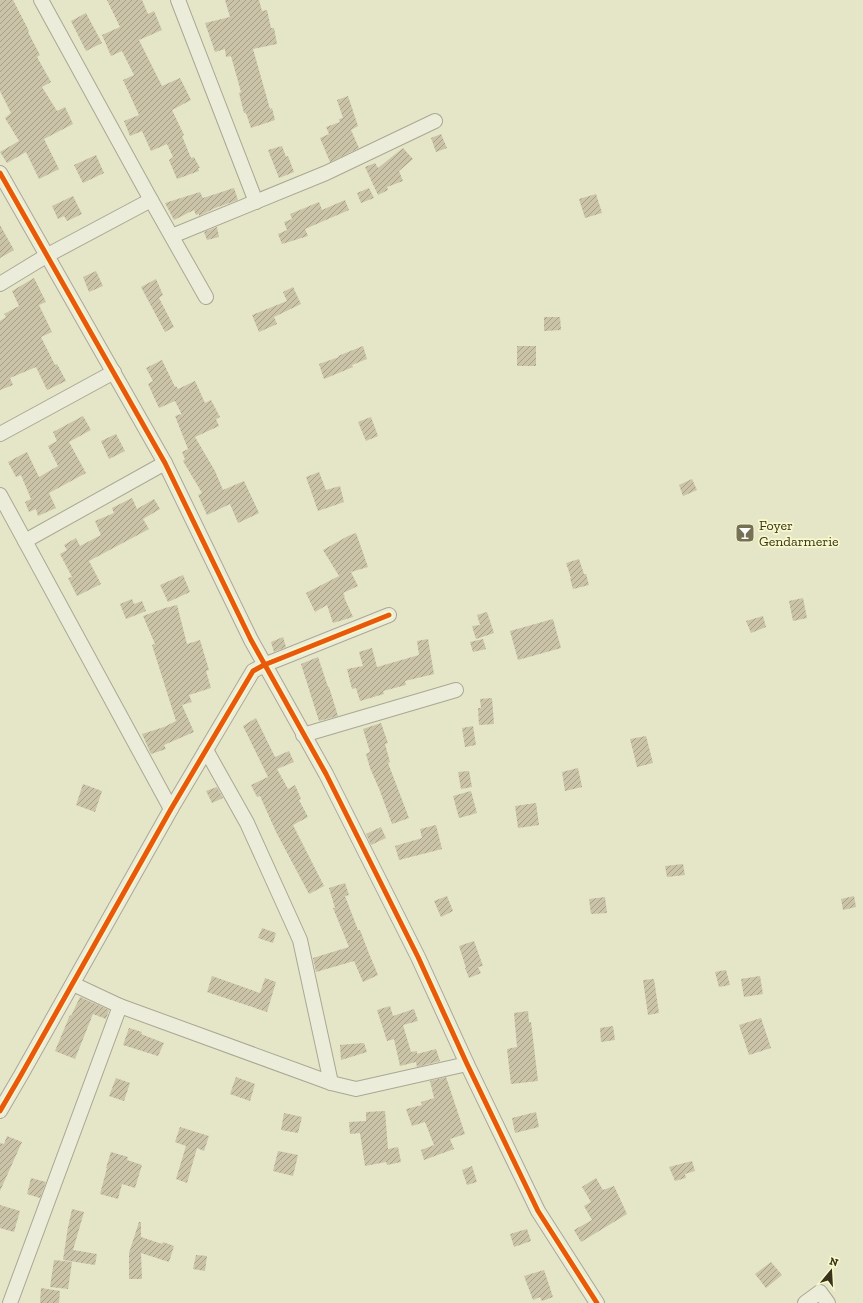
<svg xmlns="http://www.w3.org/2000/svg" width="863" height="1303" viewBox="0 0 863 1303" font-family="'Zilla Slab',serif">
<defs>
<pattern id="building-hatch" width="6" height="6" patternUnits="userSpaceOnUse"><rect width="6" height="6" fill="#cac3a8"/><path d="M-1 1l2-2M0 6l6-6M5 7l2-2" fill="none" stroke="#a59f88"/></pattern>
</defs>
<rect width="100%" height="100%" fill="#e5e5c8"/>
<!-- building -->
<g fill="url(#building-hatch)">
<path d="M0,0H13L29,31L28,32L40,55L37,57L51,82L42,87L57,111L65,107L73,124L44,139L59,169L39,179L26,152L7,163L0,152L19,141L5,118L11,113L0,91Z"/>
<path d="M107,0H142L148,14L154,11L162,30L139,40L162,86L180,78L191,100L172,110L184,135L182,136L191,158L194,157L200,168H198L199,171L177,179L169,160L173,157L167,144L151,151L142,131L130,136L124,121L139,115L123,80L134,75L122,51L111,56L102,35L120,27Z"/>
<path d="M225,0H259L262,11L267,10L271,28H274L277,44L253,49L270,109L272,108L275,120L251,128L246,113H244L239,93L241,92L231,56L226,57L225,49L215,52L205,23L230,17Z"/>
<path d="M86,13L102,43L86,51L71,21Z"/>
<path d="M348,96L358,126L351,130L359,148L330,162L320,138L329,134L326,127L340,122L339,119L343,118L337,100Z"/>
<path d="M441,134L447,148L436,152L431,138Z"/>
<path d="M282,146L286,157L288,156L294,172L279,178L268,150Z"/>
<path d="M403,148L413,159L399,171L403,181L387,187L388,190L378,195L365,167L375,163L378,168Z"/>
<path d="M96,155L104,173L83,183L74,165Z"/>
<path d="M234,188L238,200L215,208L199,216V214L196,215L194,210L174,220L165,203L200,192L203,198Z"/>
<path d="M369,188L374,198L361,203L357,193Z"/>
<path d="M596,194L602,213L585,218L579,199Z"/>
<path d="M73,196L82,214L67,221L64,216L58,219L52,206Z"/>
<path d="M345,200L349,210L305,229L308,236L282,244L278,234L287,230L284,222L292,219L290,214L319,202L322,210Z"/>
<path d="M0,225L14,250L0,258Z"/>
<path d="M217,227L219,237L207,240L204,232Z"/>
<path d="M96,271L103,286L89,292L83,277Z"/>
<path d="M34,278L46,302L39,305L52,332L41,337L55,365L57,364L66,381L47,390L36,367L10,378L13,385L0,390V321L6,317L4,314L19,306L12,291Z"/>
<path d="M156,279L163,295L159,298L174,327L165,332L141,287Z"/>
<path d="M293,287L301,304L274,317L277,324L259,332L252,315L287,301L283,292Z"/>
<path d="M544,317H560L561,330L544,331Z"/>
<path d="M363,346L367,359L352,365L353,367L324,379L319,364L339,357L338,356Z"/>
<rect x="517" y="346" width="19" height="20"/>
<path d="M162,360L175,387L176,386L178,389L195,381L205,403L211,400L220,417L216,419L219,426L195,437L215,471L223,490L244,481L259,513L238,523L230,504L207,515L198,495L202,493L183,461L185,459L182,452L188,449L175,416L181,414L183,417L175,401L159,408L148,384L153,381L146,368Z"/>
<path d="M83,416L91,430L69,442L86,473L49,493L56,508L38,516L36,509L29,512L25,502L31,499L21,475L16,477L8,462L27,452L39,477L58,466L48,446L57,441L53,432Z"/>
<path d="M371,417L378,436L366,441L358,422Z"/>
<path d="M116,434L125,451L109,459L101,441Z"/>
<path d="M319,472L326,490L340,486L344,502L318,511L306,477Z"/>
<path d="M692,479L697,490L683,496L679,485Z"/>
<path d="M132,498L137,509L154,499L160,509L143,519L149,529L89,561L101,584L77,596L68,578L72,577L60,554L67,550L64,545L76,538L80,546L101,535L95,521L114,513L112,508Z"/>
<path d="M356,533L368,567L351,572L358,586L343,593L345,597H344L353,617L333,623L327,605L315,612L306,593L339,576L323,550L348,536Z"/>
<path d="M579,559L584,574H586L589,585L573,589L570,578H571L566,563Z"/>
<path d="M183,575L190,592L168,602L160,585Z"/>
<path d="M803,598L807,618L793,621L789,601Z"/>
<path d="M132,599L134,604L142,601L146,611L126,619L120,604Z"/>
<path d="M177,605L187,644L200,640L209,670L206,671L211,688L189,695L192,702L182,705L194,732L164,745L166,749L151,754L142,734L164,727L176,721L152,645L155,644L143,616L165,608Z"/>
<path d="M487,612L494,633L476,639L472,626L480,625L477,615Z"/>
<path d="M763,616L766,627L751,633L746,621Z"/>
<path d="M553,619L561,648L518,660L510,631Z"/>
<path d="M283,637L286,647L274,652L271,642Z"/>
<path d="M428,639L434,674L405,681L406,685L383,691L384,694L360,701L356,688L352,689L347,669L363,666L359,652L372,648L377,667L419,655L417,641Z"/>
<path d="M483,639L486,649L473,652L470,642Z"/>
<path d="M318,657L328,687H329L338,716L319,721L301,664Z"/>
<path d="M492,698L494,724L479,725L478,708H481L480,699Z"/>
<path d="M256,718L275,757L289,751L294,762L277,769L288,789L295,785L301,799L299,800L308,817L293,825L324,886L309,894L276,832L260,796L257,797L251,785L268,777L243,726Z"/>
<path d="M381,723L388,743L385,744L390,762L388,763L409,818L392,824L380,791L370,768L366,754L370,752L363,729Z"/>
<path d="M473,726L476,745L465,747L462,728Z"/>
<path d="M646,736L653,763L637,767L630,739Z"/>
<path d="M578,768L582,787L565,791L562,772Z"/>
<path d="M469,771L472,787L461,789L458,772Z"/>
<path d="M83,784L102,791L95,812L76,805Z"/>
<path d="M217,787L223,798L212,803L206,791Z"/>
<path d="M471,791L477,813L459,818L453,796Z"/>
<path d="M536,803L539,825L518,828L515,806Z"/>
<path d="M436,825L442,849L399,860L395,846L422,838L420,829Z"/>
<path d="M381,827L386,838L371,845L366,834Z"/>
<path d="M683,864L685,875L667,877L665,866Z"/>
<path d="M345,883L349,895L345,896L358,930H360L368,951L378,975L363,982L354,961L316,972L313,958L349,947L333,908H335L329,888Z"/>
<path d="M447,896L453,911L441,917L434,901Z"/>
<path d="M854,896L856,907L843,910L841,899Z"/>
<path d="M605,897L607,913L591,914L589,899Z"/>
<path d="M262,928L276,933L273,943L258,938Z"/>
<path d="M474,941L483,966L478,967L481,973L469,978L465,968H466L459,946Z"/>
<path d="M726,970L730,985L719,987L715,972Z"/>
<path d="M212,976L260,993L265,978L276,982L267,1012L207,992Z"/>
<path d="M760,976L763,994L744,997L741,979Z"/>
<path d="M654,979L659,1013L648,1015L643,980Z"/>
<path d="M80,997L109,1010L106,1019L93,1014L75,1059L55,1051L70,1015L71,1016Z"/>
<path d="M390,1006L393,1016L414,1009L418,1021L403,1025L411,1052L417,1051V1054L436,1049L440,1061L417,1067L416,1062L400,1066L394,1039L387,1041L377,1010Z"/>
<path d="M528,1011L529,1022H531L538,1081L511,1084L507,1049L517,1047L514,1013Z"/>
<path d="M761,1018L771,1048L749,1055L739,1025Z"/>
<path d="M613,1026L615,1040L601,1042L600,1028Z"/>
<path d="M129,1028L142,1032L141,1034L164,1043L158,1056L123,1045Z"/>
<path d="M364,1043L367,1052L341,1060L340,1045Z"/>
<path d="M236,1077L255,1084L250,1101L230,1094Z"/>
<path d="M446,1077L465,1134L450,1139L454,1149L424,1160L421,1150L434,1145L425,1122L412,1126L406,1109L422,1105L421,1102L434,1098L430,1081Z"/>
<path d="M116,1078L130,1083L124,1101L109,1096Z"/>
<path d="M385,1111L388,1149L398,1147L401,1162L387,1165L386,1162L365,1166L360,1133L350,1134L349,1122L366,1121V1112Z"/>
<path d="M536,1112L539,1127L515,1133L512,1118Z"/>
<path d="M284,1113L302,1117L298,1133L281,1130Z"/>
<path d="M180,1127L209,1136L204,1151L197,1148L187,1183L176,1179L186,1146L175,1142Z"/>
<path d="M7,1136L22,1142L0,1191V1143L4,1144Z"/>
<path d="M278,1151L298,1155L293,1176L273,1171Z"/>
<path d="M111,1152L128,1157L127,1160L142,1165L135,1188L122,1184L118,1199L100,1194L107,1168H106Z"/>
<path d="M692,1161L695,1171L685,1174L686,1178L675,1181L669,1167Z"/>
<path d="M472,1166L477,1182L467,1185L462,1170Z"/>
<path d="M31,1178L46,1182L40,1198L27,1194Z"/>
<path d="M596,1178L603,1190L614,1186L627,1214L581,1242L574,1230L592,1220L584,1206L591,1202L582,1187Z"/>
<path d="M0,1205L20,1211L14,1232L0,1228Z"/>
<path d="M72,1209L84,1212L73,1250L97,1254L95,1265L63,1260L68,1227Z"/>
<path d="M139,1222H141V1237L162,1244L163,1242L174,1246L169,1262L141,1253L142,1279H129V1253Z"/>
<path d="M527,1229L531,1241L514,1247L510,1234Z"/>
<path d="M196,1255L207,1256L205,1271L193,1269Z"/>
<path d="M54,1260L72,1262L68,1289L50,1287Z"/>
<path d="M771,1262L782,1275L766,1288L755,1274Z"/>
<path d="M544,1270L553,1297L542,1301L540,1297L533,1300L524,1276Z"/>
<path d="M41,1288L60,1291L59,1303H40Z"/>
</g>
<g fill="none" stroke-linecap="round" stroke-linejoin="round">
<defs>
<g id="minor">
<path d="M41,0L151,200L206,297"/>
<path d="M178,0L256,202"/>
<path d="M0,173L165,463L251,640L326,774L418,957L467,1064L538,1211L597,1303"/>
<path d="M172,236L326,173L435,121"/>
<path d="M0,284L46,256L151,200"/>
<path d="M0,434L114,372"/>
<path d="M0,495L171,809"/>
<path d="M25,541L165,463"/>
<path d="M303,735L456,690"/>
<path d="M206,750L247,823L300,940L331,1083"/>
<path d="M73,984L120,1006L331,1083L356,1089L467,1064"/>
<path d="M0,1111L21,1075L171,809L253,671L264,665L389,615"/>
<path d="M10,1303L120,1006"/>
<path d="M805,1303L820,1292L828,1303"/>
</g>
</defs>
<!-- minor casing -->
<use href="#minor" stroke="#aaa892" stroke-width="16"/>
<!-- minor -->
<use href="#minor" stroke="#ececdb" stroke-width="14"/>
<defs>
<g id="cycleway">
<path d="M0,173L165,463L251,640L326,774L418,957L467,1064L538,1211L597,1303"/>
<path d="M0,1111L21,1075L171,809L253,671L264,665L389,615"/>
</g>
</defs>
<!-- cycleway casing -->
<use href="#cycleway" stroke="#f8f9cb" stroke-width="8"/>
<!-- cycleway -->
<use href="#cycleway" stroke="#e8590c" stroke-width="5"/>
</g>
<!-- icons -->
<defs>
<symbol id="bar-square" viewBox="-11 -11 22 22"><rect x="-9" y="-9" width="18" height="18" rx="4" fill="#757157" stroke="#f8f9cb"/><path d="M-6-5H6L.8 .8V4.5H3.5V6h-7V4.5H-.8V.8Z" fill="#fff"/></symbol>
</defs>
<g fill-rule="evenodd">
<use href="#bar-square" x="734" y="522" width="22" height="22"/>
</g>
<g text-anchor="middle" stroke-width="3.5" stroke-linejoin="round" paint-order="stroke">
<!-- poi labels -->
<g font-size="14" fill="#38321a" stroke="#f8f9cb" text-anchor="start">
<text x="759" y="530">Foyer<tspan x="759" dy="16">Gendarmerie</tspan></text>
</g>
</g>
<!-- north arrow -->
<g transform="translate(831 1271) rotate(18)" stroke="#f8f9cb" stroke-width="3" paint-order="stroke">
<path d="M0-3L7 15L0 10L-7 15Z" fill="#38321a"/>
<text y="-6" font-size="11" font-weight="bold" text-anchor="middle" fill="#38321a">N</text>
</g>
</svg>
